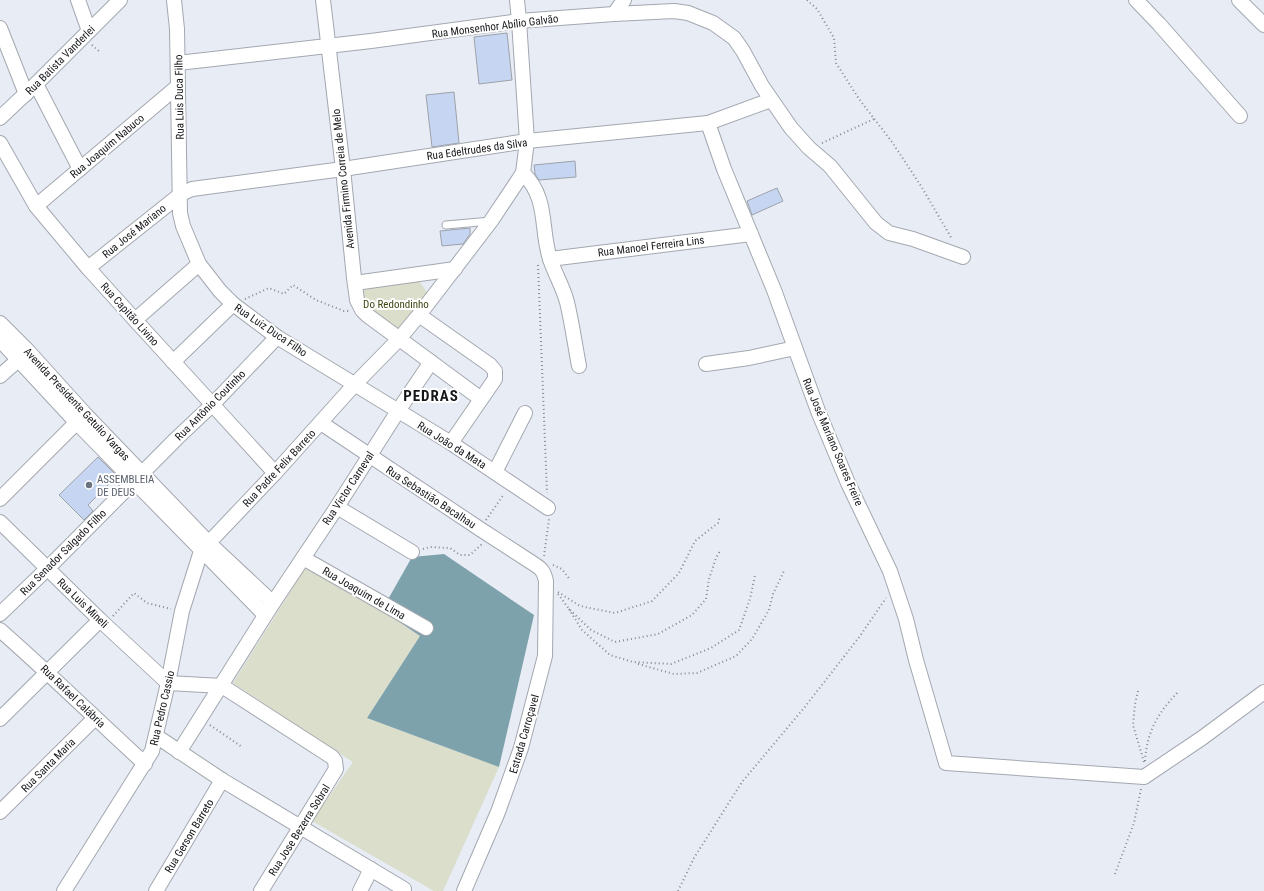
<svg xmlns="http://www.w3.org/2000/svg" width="1264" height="891" viewBox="0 0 1264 891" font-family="'Roboto Condensed',sans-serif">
<rect width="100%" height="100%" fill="#e7ecf5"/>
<!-- green -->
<g fill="#dadeca">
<path d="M418,279L430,297L399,335L366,306L360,286Z"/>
<path d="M307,565L382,610L420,636L367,718L499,767L443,891H434L312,821L353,762L298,727L233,683Z"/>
</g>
<!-- water -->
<path fill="#7da2ab" d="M444,554L534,615L499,767L367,718L420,636L382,610L412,557Z"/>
<!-- building -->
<g fill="#c6d6f2" stroke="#9da2aa">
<path d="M507,33L512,80L479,84L474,37Z"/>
<path d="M454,92L459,143L432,147L426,95Z"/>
<path d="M575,161L576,177L539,180L535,174L534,165Z"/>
<path d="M777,188L783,201L752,215L747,201Z"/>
<path d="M470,228V234L463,244L442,246L440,231Z"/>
<path d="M98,457L117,476L88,505L93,511L84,520L59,495Z"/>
</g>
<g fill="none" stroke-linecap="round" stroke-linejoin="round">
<defs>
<path id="lane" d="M446,225L491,221"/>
<g id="street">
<path d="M78,0L89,31"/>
<path d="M174,0L177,29L180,213L183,226L199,264L220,291L233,304L277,337L451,443L548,508"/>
<path d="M323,0L343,169L354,278L357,300L362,310L367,315L481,399"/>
<path d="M1136,0L1159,24L1240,116"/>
<path d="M1239,0L1264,25"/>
<path d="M614,14L624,0"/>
<path d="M0,28L26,94"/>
<path d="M178,63L371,41L519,21L614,14L674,11L688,13L713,23L734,38L743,51L762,86L791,128L809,148L830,166L876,223L889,233L913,239L963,257"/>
<path d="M36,84L80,169"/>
<path d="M0,118L36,84L120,0"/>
<path d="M708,123L724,169L774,290L818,411L848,483L890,571L906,619L916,660L946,763L1144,777L1202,738L1264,692"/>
<path d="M0,143L36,206L88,268L135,320L275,473"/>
<path d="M523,173C549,199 540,228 550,259C555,274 563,287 567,302C572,323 575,345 579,366"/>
<path d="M36,206L178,86"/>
<path d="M550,259L751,234"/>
<path d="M88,268L181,194L192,189L343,169L527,141L708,123L771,100"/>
<path d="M355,283L455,269"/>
<path d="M419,315L490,365L495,371V379L451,443"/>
<path d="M135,320L199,264"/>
<path d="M0,323L28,351L85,414L209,543L273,603"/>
<path d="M0,340L77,423L265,615"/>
<path d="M173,362L233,304"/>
<path d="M706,364L749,358L795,348"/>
<path d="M0,376L26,353"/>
<path d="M321,423L480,529L534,564C542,569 544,572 546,581L545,656L521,748L498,812L464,891"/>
<path d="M495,472L525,413"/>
<path d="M0,499L83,416"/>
<path d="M337,507L412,552"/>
<path d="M0,522L100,620L168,683L222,686L332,757L335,761L336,769L261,891"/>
<path d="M303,558L426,628"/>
<path d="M0,614L47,569L177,438L212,405L277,337"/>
<path d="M0,630C49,673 96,719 145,764"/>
<path d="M0,719L100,620"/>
<path d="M156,736L222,780L404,889"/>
<path d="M179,752L273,603L337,507L398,411L431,362"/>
<path d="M0,812L95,718"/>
<path d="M64,891L152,751L168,683L182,611L201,551L275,473L355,384L399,339L419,315L491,221L523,173L527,141L519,21L517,0"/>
<path d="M156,891L222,780"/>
<path d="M360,891L371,869"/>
</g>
</defs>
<!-- lane casing -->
<use href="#lane" stroke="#a3a8b0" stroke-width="9"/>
<!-- street casing -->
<use href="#street" stroke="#a3a8b0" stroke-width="16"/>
<!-- path -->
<g stroke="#868990" stroke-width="2" stroke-dasharray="1 3" stroke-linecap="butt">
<path d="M807,0L817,9L834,38L836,63L859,99L892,142L921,186L952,239"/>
<path d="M92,45L101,53"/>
<path d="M822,143L874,119"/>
<path d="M538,265L547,493"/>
<path d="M245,299L269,288L284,294L293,285L316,300L344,311H349"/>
<path d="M486,520L504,494"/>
<path d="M423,549L430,547L450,548L460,555H470L482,544"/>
<path d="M544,556L549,519"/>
<path d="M553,565L562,569L570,580"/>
<path d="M558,592L580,606L615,613L652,601L679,573L695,541L718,523L720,516"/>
<path d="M558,594L569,609L591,630L615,642L658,634L692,615L706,599L709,579L716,558L720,551"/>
<path d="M569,609L582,630L610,655L633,662L671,664L711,648L739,630L750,599L755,575"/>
<path d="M113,616L134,593L147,603L171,609"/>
<path d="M638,664L674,674L697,673L736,656L752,639L769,610L773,594L784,571"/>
<path d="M1138,691L1135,704L1133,725L1144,762"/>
<path d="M210,725L242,747"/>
<path d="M1145,761C1147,731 1158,713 1178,692"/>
<path d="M1115,874L1134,823L1141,789"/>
<path d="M678,891L694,858L742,782L804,708L860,636L886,598"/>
</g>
<!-- lane -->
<use href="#lane" stroke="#fff" stroke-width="7"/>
<!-- street -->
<use href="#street" stroke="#fff" stroke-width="14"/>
</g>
<!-- markers -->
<circle fill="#6b7280" stroke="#fff" stroke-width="1.5" cx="89" cy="485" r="4"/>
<g text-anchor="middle" stroke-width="4" stroke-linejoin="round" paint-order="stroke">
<!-- street labels -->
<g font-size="11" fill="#141619" stroke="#fff">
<text transform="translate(495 26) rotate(-7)" y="4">Rua Monsenhor Abílio Galvão</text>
<text transform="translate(60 60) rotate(-45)" y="4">Rua Batista Vanderlei</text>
<text transform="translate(179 97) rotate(-91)" y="4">Rua Luis Duca Filho</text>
<text transform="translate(107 146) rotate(-40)" y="4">Rua Joaquim Nabuco</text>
<text transform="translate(477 149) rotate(-8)" y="4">Rua Edeltrudes da Silva</text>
<text transform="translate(343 179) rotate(-96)" y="4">Avenida Firmino Correia de Melo</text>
<text transform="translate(134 231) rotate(-39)" y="4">Rua José Mariano</text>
<text transform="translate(651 246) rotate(-7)" y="4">Rua Manoel Ferreira Lins</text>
<text transform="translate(130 314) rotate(48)" y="4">Rua Capitão Livino</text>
<text transform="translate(271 330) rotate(34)" y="4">Rua Luiz Duca Filho</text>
<text transform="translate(77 404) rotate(47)" y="4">Avenida Presidente Getulio Vargas</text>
<text transform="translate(210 405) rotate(-45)" y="4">Rua Antônio Coutinho</text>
<text transform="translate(833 442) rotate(67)" y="4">Rua José Mariano Soares Freire</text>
<text transform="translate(452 445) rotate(32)" y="4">Rua João da Mata</text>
<text transform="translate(279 468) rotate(-47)" y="4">Rua Padre Felix Barreto</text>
<text transform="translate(348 488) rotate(-57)" y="4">Rua Victor Carneval</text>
<text transform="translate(431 497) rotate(33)" y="4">Rua Sebastião Bacalhau</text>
<text transform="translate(63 552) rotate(-45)" y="4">Rua Senador Salgado Filho</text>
<text transform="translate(364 593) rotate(30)" y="4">Rua Joaquim de Lima</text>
<text transform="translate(83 603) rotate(44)" y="4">Rua Luis Mineli</text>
<text transform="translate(73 696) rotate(44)" y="4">Rua Rafael Calábria</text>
<text transform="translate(162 708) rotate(-77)" y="4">Rua Pedro Cassio</text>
<text transform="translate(524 734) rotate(-74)" y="4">Estrada Carroçavel</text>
<text transform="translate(48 765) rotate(-45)" y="4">Rua Santa Maria</text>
<text transform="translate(299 830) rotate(-58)" y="4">Rua Jose Bezerra Sobral</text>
<text transform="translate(189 836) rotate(-59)" y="4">Rua Gerson Barreto</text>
</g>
<!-- park labels -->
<g font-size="11" fill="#3f4511" stroke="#fff">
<text x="396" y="308">Do Redondinho</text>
</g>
<!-- worship labels -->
<g font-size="11" fill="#5b616d" stroke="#fff" text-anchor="start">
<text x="97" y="483">ASSEMBLEIA<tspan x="97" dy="13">DE DEUS</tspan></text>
</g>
<!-- district labels -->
<g font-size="15" font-weight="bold" letter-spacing="1" fill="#141619" stroke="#fff">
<text x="431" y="401">PEDRAS</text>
</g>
</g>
</svg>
